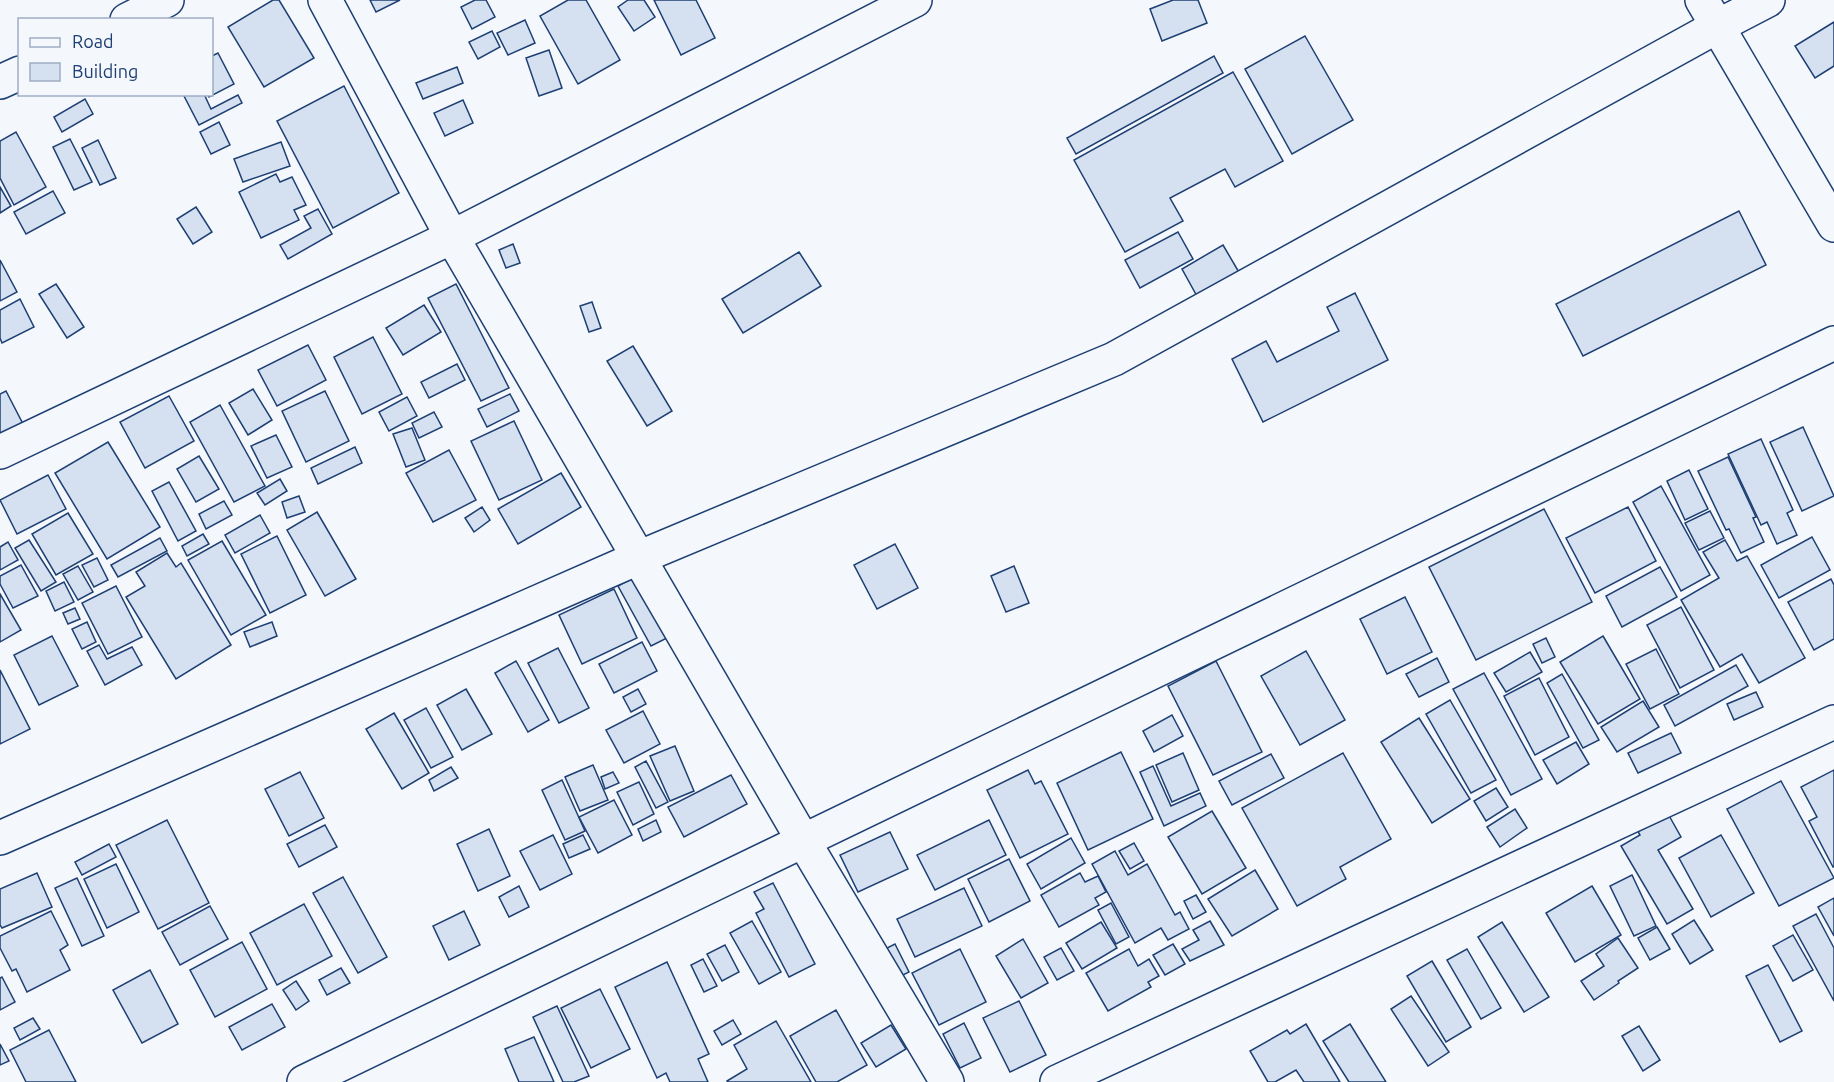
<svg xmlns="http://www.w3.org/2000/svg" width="1834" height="1082" viewBox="0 0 1834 1082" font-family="Ubuntu,sans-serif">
<rect width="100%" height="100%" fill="#f4f7fb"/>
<!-- building -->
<g fill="#d5e0f0" stroke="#1d3f73" stroke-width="1.5">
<path d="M273,0H279L314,58L264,87L228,27Z"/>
<path d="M370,0H400L376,12Z"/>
<path d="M475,0H486L495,17L472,29L461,7Z"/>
<path d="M568,0H586L620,60L578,84L540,16Z"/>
<path d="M628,0H644L655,17L634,31L618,7Z"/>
<path d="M654,0H696L715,38L681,55Z"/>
<path d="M1173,0H1198L1207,23L1162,41L1150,9Z"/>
<path d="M525,20L535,43L508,55L497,33Z"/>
<path d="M1834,22V66L1815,78L1795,46Z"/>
<path d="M492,31L500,47L478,59L469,42Z"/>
<path d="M1305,36L1353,120L1292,154L1245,69Z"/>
<path d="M549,50L562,88L539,96L526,58Z"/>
<path d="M218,53L234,84L209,97L208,94H212V56Z"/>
<path d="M1214,56L1223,73L1076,154L1067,138Z"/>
<path d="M457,67L463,83L423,99L416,83Z"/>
<path d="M1233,72L1283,161L1235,187L1225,169L1170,198L1183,221L1125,252L1074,160Z"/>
<path d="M344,86L399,193L333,228L277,121Z"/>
<path d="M183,94H204L211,109L238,95L242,103L199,125Z"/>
<path d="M85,99L93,114L62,132L54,117Z"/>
<path d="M463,100L473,123L445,136L434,113Z"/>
<path d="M219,122L230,145L211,154L200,132Z"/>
<path d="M16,132L46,187L14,205L0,178V141Z"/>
<path d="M70,139L92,182L74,190L53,147Z"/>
<path d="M98,140L116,178L100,185L82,148Z"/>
<path d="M281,142L290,166L243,182L234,159Z"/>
<path d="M276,174L280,182L292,177L306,205L294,210L299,220L261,238L239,192Z"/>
<path d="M0,187L11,206L0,213Z"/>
<path d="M53,191L65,213L26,234L14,212Z"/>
<path d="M196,207L212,232L193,244L177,219Z"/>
<path d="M318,209L332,234L288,259L280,245L311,228L304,216Z"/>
<path d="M1739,211L1766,265L1583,356L1556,304Z"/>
<path d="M1178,232L1193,259L1140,288L1125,260Z"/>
<path d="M513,244L520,263L506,268L499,250Z"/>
<path d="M1223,245L1240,274L1198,298L1182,269Z"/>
<path d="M799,252L821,286L743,333L722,299Z"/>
<path d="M0,260L17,292L0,301Z"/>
<path d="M56,284L84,327L67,338L39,294Z"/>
<path d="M456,284L509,388L481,401L428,298Z"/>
<path d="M1355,293L1388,360L1263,422L1232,359L1266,341L1277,362L1339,331L1327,307Z"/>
<path d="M20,299L34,327L2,343L0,338V310Z"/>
<path d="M592,302L601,328L589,332L580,306Z"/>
<path d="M424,305L441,332L403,355L386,328Z"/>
<path d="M373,337L402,394L362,414L334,357Z"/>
<path d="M308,345L326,380L277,406L258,370Z"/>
<path d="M633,346L672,411L647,426L607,361Z"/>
<path d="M457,364L465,380L429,398L421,382Z"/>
<path d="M253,389L272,420L248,435L229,403Z"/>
<path d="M6,391L23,424L0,436V394Z"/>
<path d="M325,391L349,441L306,462L282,411Z"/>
<path d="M510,394L519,411L487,427L478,409Z"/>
<path d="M169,396L194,441L145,468L120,422Z"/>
<path d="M407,397L417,416L389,431L379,412Z"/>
<path d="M220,405L265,486L234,502L190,422Z"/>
<path d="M434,412L442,427L419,438L412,423Z"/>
<path d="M514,421L542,480L499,500L471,441Z"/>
<path d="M1803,427L1834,496L1802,511L1770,442Z"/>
<path d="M412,428L425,460L406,467L393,434Z"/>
<path d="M276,435L292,467L267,478L251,446Z"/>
<path d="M1761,439L1793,510L1787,513L1797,535L1777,544L1767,522L1761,525L1728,454Z"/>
<path d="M108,442L160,527L107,559L55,473Z"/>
<path d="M355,447L362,463L318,484L311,468Z"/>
<path d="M449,450L476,500L433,522L406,473Z"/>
<path d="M199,456L219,489L196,502L177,469Z"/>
<path d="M1728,457L1756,517L1753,518L1764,542L1741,553L1729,529L1726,530L1698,471Z"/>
<path d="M1689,470L1708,509L1685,520L1667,481Z"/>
<path d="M561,473L581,507L518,544L498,509Z"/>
<path d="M48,475L66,509L17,534L0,500Z"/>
<path d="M280,479L287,491L265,505L257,493Z"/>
<path d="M169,482L196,531L178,541L152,491Z"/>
<path d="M1661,486L1710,575L1681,591L1633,502Z"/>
<path d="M299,496L305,512L287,518L282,502Z"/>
<path d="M224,501L232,515L206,529L199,514Z"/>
<path d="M482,507L490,520L474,532L465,518Z"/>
<path d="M1628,507L1656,561L1595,593L1566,538Z"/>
<path d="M1544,509L1592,602L1476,660L1429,567Z"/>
<path d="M1710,511L1724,538L1699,550L1685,523Z"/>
<path d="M317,512L356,579L325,596L287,530Z"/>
<path d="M68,513L93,554L56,575L32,534Z"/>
<path d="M260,515L270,533L235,553L225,535Z"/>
<path d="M203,534L209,544L187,556L182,546Z"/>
<path d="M277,536L306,595L270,613L241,554Z"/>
<path d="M1812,537L1830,570L1779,598L1761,565Z"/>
<path d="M160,538L167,551L118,577L111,565Z"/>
<path d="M29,540L56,582L41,591L15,548Z"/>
<path d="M1725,540L1737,561L1747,556L1805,658L1759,683L1742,654L1720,667L1681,600L1719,578L1703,552Z"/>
<path d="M222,541L266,615L231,635L188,560Z"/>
<path d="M8,542L18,560L0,570V547Z"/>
<path d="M895,544L918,588L877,609L854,565Z"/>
<path d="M167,553L176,567L181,563L231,645L176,679L126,597L145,586L136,572Z"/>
<path d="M97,558L108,580L94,587L82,565Z"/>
<path d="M21,565L38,596L13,608L0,584V576Z"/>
<path d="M78,566L93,592L78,600L63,574Z"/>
<path d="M1014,566L1029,603L1006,612L991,576Z"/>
<path d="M1660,567L1677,597L1622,627L1606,596Z"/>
<path d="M639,574L673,635L651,646L618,586Z"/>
<path d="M1831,579L1834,585V639L1814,650L1788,602Z"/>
<path d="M64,582L74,602L55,611L46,591Z"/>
<path d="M116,586L142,637L108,654L82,603Z"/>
<path d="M614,589L637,638L582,664L559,615Z"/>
<path d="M0,594L21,630L0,642Z"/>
<path d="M1405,597L1432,652L1387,674L1360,619Z"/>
<path d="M1681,607L1714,670L1680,688L1647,625Z"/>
<path d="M75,608L80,619L68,624L63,613Z"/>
<path d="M87,622L96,642L82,649L72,629Z"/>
<path d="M272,622L277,636L250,647L244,632Z"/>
<path d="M52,636L78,686L39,705L14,655Z"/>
<path d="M1603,636L1640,699L1598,724L1560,662Z"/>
<path d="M1546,638L1555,657L1542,663L1533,644Z"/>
<path d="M642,642L657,671L614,693L599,664Z"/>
<path d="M99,645L107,659L132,647L142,665L105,685L87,651Z"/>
<path d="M558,648L589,708L559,723L528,663Z"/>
<path d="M1656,649L1679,694L1650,709L1626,664Z"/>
<path d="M1306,651L1345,720L1300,745L1261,676Z"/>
<path d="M1530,652L1542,672L1506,692L1494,673Z"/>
<path d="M1437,658L1449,682L1419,697L1406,674Z"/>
<path d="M516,661L549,720L528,732L495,673Z"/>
<path d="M1216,661L1262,752L1213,775L1168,686Z"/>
<path d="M1736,665L1748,686L1675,726L1664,705Z"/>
<path d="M0,670L30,729L0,744Z"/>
<path d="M1484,673L1542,779L1511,795L1453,689Z"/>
<path d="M1562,674L1599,740L1583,748L1547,683Z"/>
<path d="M1539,678L1569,737L1535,755L1504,696Z"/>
<path d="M466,689L492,734L462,750L437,705Z"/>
<path d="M638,689L646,704L631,712L623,697Z"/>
<path d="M1756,692L1763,707L1734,720L1727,704Z"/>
<path d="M1450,700L1496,780L1471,793L1426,714Z"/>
<path d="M1643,701L1659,727L1617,752L1601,727Z"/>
<path d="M426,708L453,757L431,768L404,720Z"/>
<path d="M643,711L660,744L624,763L606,730Z"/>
<path d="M394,713L429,773L402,789L366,729Z"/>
<path d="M1172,715L1183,736L1154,752L1143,731Z"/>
<path d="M1419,718L1470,799L1432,823L1381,742Z"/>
<path d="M1671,733L1681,753L1638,773L1628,753Z"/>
<path d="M1576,742L1589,764L1557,784L1543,760Z"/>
<path d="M675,746L694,791L670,801L650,756Z"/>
<path d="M1121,752L1153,819L1088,850L1057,783Z"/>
<path d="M1183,753L1199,790L1172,802L1156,765Z"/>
<path d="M1343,753L1391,839L1340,867L1346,879L1297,906L1242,808Z"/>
<path d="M1271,754L1284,778L1232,805L1219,781Z"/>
<path d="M646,761L668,802L656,808L635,767Z"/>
<path d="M593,765L608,800L580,811L565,777Z"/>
<path d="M1153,766L1171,806L1200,793L1206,806L1164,826L1140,772Z"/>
<path d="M451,767L458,778L434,791L429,780Z"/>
<path d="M1028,770L1035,784L1041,781L1068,834L1020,858L987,790Z"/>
<path d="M1834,770V867H1833L1809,821L1817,817L1801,787Z"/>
<path d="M300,772L324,818L289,836L265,789Z"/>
<path d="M613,772L619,783L605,789L601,777Z"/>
<path d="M731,775L747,804L684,837L668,807Z"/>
<path d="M562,780L585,831L565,840L542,790Z"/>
<path d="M1781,781L1834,878L1779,906L1727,809Z"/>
<path d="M639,782L654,814L633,825L617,792Z"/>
<path d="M1496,788L1508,807L1486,821L1474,801Z"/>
<path d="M614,800L632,835L598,853L579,817Z"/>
<path d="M1515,809L1527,828L1500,847L1487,827Z"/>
<path d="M1212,811L1246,868L1202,894L1168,837Z"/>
<path d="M1667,812L1681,837L1658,850L1693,909L1667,924L1621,846L1640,835L1637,830Z"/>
<path d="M167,820L209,903L158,929L116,845Z"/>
<path d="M656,820L661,832L643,841L638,829Z"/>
<path d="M989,820L1006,855L935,890L917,855Z"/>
<path d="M325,825L337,847L299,867L287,844Z"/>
<path d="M489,829L510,876L478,891L457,844Z"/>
<path d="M890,832L908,869L858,892L840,855Z"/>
<path d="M553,835L572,874L540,890L520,851Z"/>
<path d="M583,835L590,849L569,858L563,844Z"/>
<path d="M1721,835L1754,893L1711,917L1679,858Z"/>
<path d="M1071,838L1085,863L1041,889L1027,864Z"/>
<path d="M1134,843L1144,861L1130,869L1119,851Z"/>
<path d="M109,844L116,857L82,875L75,862Z"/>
<path d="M1115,851L1128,875L1147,864L1175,915L1180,912L1189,929L1168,940L1161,928L1135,943L1092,864Z"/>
<path d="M1009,859L1030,901L989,922L968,879Z"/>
<path d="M116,864L139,912L107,928L84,879Z"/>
<path d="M1255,870L1278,909L1232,936L1208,899Z"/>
<path d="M37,873L52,907L2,928L0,925V889Z"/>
<path d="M1080,873L1085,882L1098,876L1106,892L1095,898L1099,905L1059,927L1041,895Z"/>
<path d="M1632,875L1656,926L1634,936L1610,886Z"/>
<path d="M343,877L387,957L358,973L313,893Z"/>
<path d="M77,878L104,936L82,946L55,888Z"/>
<path d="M773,883L815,964L789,977L756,913L764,909L754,892Z"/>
<path d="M519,886L529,907L509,917L499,897Z"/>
<path d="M1592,886L1621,935L1575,962L1546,913Z"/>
<path d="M964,888L982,926L915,957L897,919Z"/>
<path d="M1196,895L1206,912L1193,919L1184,901Z"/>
<path d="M1834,898V936L1818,907Z"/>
<path d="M1111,903L1129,937L1116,944L1098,910Z"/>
<path d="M304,904L332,956L277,985L250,933Z"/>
<path d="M210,906L228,939L180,965L162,932Z"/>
<path d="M51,911L68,945L60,950L70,970L27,992L16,969L12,971L0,948V936Z"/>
<path d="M464,911L480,945L449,960L433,926Z"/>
<path d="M1816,914L1834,948V1001L1793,926Z"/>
<path d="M1694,920L1713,950L1690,964L1672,934Z"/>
<path d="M752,921L781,972L759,984L730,933Z"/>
<path d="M1210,921L1224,945L1190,961L1182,949L1199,940L1193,930Z"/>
<path d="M1101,922L1117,948L1082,969L1066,943Z"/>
<path d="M1502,922L1549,997L1524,1012L1478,937Z"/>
<path d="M1657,927L1670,949L1650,960L1638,938Z"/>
<path d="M1793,935L1813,970L1793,981L1773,946Z"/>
<path d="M1618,938L1638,968L1618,981L1619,983L1594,1000L1581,981L1604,966L1596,954Z"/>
<path d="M1023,939L1048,983L1021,998L996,956Z"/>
<path d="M242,942L267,989L215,1017L190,970Z"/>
<path d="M895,944L909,972L897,978L883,950Z"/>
<path d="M1173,944L1185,964L1165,975L1153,955Z"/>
<path d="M725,945L739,972L722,981L707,954Z"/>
<path d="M1061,948L1074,971L1057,980L1044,957Z"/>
<path d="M960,949L986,1002L939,1025L912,973Z"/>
<path d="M1129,949L1138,966L1149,959L1159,976L1148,982L1151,987L1108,1011L1086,973Z"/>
<path d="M1467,949L1501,1008L1481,1019L1447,960Z"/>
<path d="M703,959L717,986L704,992L691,965Z"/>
<path d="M1432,961L1471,1027L1446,1042L1407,976Z"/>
<path d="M667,962L709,1054L698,1059L708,1082H670L666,1073L657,1078L615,987Z"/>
<path d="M1768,965L1802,1031L1780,1042L1746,976Z"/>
<path d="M341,968L350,983L327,995L319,980Z"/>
<path d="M150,970L178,1024L142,1043L113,990Z"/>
<path d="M2,977L15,1002L0,1010V978Z"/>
<path d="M296,981L309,1001L296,1010L283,990Z"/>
<path d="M600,989L630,1049L591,1068L561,1008Z"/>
<path d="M1411,996L1449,1052L1428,1066L1391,1009Z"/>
<path d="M1019,1001L1046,1055L1010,1072L983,1018Z"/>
<path d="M272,1004L285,1027L242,1050L229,1027Z"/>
<path d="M557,1006L589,1076L574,1082H563L533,1017Z"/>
<path d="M836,1010L867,1065L837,1082H816L790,1036Z"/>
<path d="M33,1018L40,1029L20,1040L14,1028Z"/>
<path d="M733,1020L741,1034L722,1045L714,1031Z"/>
<path d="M776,1021L811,1082H728L727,1081L747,1069L734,1045Z"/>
<path d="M964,1023L981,1058L960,1068L943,1034Z"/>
<path d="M1306,1024L1340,1082H1304L1296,1070L1275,1082H1268L1250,1051L1287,1030L1290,1034Z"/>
<path d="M1350,1024L1386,1082H1349L1323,1041Z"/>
<path d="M891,1025L906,1049L876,1067L861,1043Z"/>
<path d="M1639,1026L1660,1060L1643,1071L1622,1036Z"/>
<path d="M49,1030L76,1082H26L10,1050Z"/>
<path d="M534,1037L554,1082H519L505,1049Z"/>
<path d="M0,1044L9,1061L0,1065Z"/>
</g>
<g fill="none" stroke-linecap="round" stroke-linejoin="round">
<defs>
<g id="minor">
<path d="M325,0L452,237L804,842L947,1082"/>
<path d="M1702,0L1834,225"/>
<path d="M127,20L167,0"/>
<path d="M0,82L20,73"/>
<path d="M0,452L452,237L915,0"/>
<path d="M0,838L638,558L1114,359L1718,26L1768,0"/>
<path d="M304,1082L1834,343"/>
<path d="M1057,1082L1834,722"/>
</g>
</defs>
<!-- minor casing -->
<use href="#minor" stroke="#1d3f73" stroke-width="36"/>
<!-- minor -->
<use href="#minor" stroke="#f4f7fb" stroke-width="33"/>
</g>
<!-- legend -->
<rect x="18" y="18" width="195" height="78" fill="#f4f7fb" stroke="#9eadc5" stroke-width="1.5"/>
<rect x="30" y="38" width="30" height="9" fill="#f4f7fb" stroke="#9eadc5" stroke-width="1.5"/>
<text x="72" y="48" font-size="18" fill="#1d3f73">Road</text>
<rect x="30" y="63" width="30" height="18" fill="#d5e0f0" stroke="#9eadc5" stroke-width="1.5"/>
<text x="72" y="78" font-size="18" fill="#1d3f73">Building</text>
</svg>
